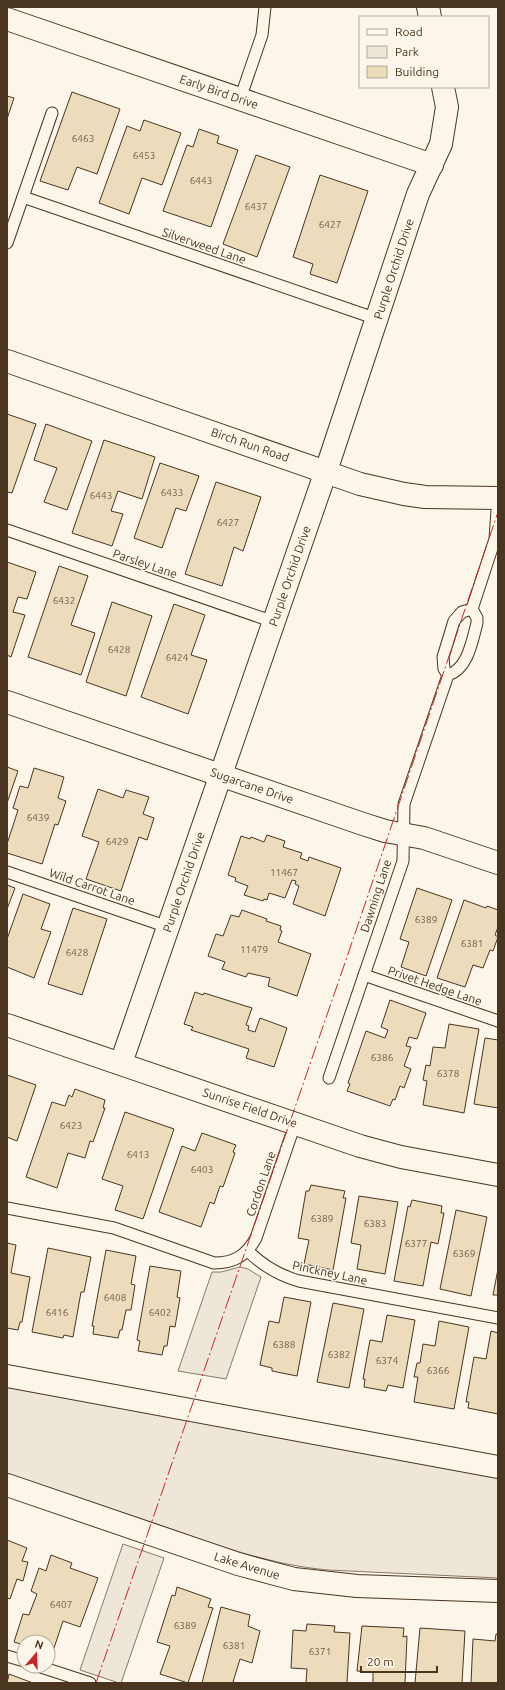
<svg xmlns="http://www.w3.org/2000/svg" width="505" height="1690" viewBox="0 0 505 1690" font-family="Ubuntu,sans-serif">
<rect width="100%" height="100%" fill="#fbf6e9"/>
<!-- green -->
<g fill="#ede6d9" stroke="#887966">
<path d="M240,1267L248,1269L261,1277L226,1379L178,1371L212,1272H221Z"/>
<path d="M7,1384L498,1475V1578L328,1570C272,1565 223,1547 171,1529C116,1510 62,1492 7,1473Z"/>
<path d="M123,1544L164,1558L121,1683H119L80,1670Z"/>
</g>
<!-- building -->
<g fill="#ecdcbc" stroke="#4a3520">
<path d="M72,92L120,109L97,174L77,167L68,190L40,181Z"/>
<path d="M7,96L14,98L7,119Z"/>
<path d="M144,120L181,133L162,185L142,178L129,214L99,203L127,126L140,131Z"/>
<path d="M199,129L219,136L217,143L238,150L211,227L163,211L187,145L193,147Z"/>
<path d="M256,155L290,167L257,257L223,244Z"/>
<path d="M320,175L368,191L337,283L310,274L313,264L293,257Z"/>
<path d="M7,414L36,424L12,493L7,492Z"/>
<path d="M46,424L92,441L67,510L44,502L57,468L34,460Z"/>
<path d="M104,440L155,457L142,499L118,491L111,511L123,514L112,546L72,533Z"/>
<path d="M160,463L199,476L186,511L176,508L162,548L134,538Z"/>
<path d="M216,482L261,497L243,551L234,547L222,586L185,574Z"/>
<path d="M7,562L36,572L27,599L18,597L13,612L25,615L11,657L7,655Z"/>
<path d="M59,566L88,576L71,625L95,633L81,675L28,657Z"/>
<path d="M112,602L152,616L126,696L86,682Z"/>
<path d="M174,604L205,615L191,655L207,660L188,714L141,697Z"/>
<path d="M7,767L18,771L7,803Z"/>
<path d="M34,768L64,777L58,798L66,801L58,825L55,824L42,864L7,853V844L18,810L13,808L20,786L28,788Z"/>
<path d="M98,789L123,798L126,790L149,797L143,814L154,818L147,840L139,837L121,891L86,879L99,842L82,836Z"/>
<path d="M267,835L285,841L283,847L302,853L300,858L308,861L309,857L341,868L325,916L293,904L299,886L295,884L296,881L292,880L285,898L269,893L267,900L264,899L263,901L244,895L248,886L235,881L236,878L228,875L241,836L250,839L251,837L264,842Z"/>
<path d="M7,885L15,888L7,909Z"/>
<path d="M417,888L452,900L426,976L401,967L409,942L400,939Z"/>
<path d="M23,894L50,904L41,929L51,932L34,978L7,967V939Z"/>
<path d="M464,900L486,908L487,906L498,910V927L495,935L498,937L493,951L490,950L483,968L473,965L465,987L437,978Z"/>
<path d="M73,908L107,919L82,995L48,984Z"/>
<path d="M242,910L267,919L266,921L281,926L280,930L282,931L278,942L311,954L297,996L268,986L270,978L248,973L246,977L222,969L225,962L208,956L216,934L223,936L231,915L239,917Z"/>
<path d="M195,992L203,995L204,993L252,1008L246,1025L249,1026L248,1030L255,1032L260,1018L287,1028L274,1067L246,1058L249,1049L191,1030L193,1027L184,1024Z"/>
<path d="M390,1000L426,1013L417,1039L409,1037L406,1046L411,1047L404,1066L411,1069L404,1088L400,1086L395,1100L393,1099L390,1106L347,1091L350,1084L348,1083L366,1031L385,1038L388,1030L381,1027Z"/>
<path d="M449,1024L479,1029L464,1113L423,1105L427,1081L423,1080L426,1065L430,1066L433,1047L445,1048Z"/>
<path d="M485,1038L498,1040V1108L474,1104Z"/>
<path d="M7,1075L36,1085L17,1141L7,1137Z"/>
<path d="M75,1089L105,1100L103,1108H105L93,1142L90,1141L85,1158L68,1153L57,1188L26,1177L52,1102L65,1106L69,1095L72,1097Z"/>
<path d="M125,1112L174,1129L143,1219L115,1210L123,1186L102,1179Z"/>
<path d="M202,1133L236,1145L233,1152L235,1153L223,1187L220,1186L214,1204L210,1202L201,1227L159,1212L182,1146L195,1151Z"/>
<path d="M311,1185L345,1191L343,1198H346L333,1270L304,1264L309,1240L298,1238L306,1191H309Z"/>
<path d="M359,1196L398,1202L385,1274L357,1269L361,1245L351,1243Z"/>
<path d="M412,1200L442,1206L441,1213H444L438,1244L431,1242L423,1286L394,1281L408,1206L410,1207Z"/>
<path d="M456,1210L487,1217L471,1296L440,1289Z"/>
<path d="M7,1243L16,1245L11,1273L30,1277L22,1322H20L18,1330L7,1328Z"/>
<path d="M48,1248L91,1257L84,1292H81L73,1337L64,1335L63,1338L32,1332Z"/>
<path d="M106,1250L136,1256L131,1284L135,1285L131,1310H126L122,1330H120L118,1338L93,1334L94,1326H92Z"/>
<path d="M150,1266L181,1271L177,1297L180,1298L175,1327L170,1326L167,1346H164L162,1355L138,1351L140,1341L137,1340Z"/>
<path d="M498,1269V1295H493Z"/>
<path d="M284,1297L311,1302L297,1376L272,1371V1368L260,1365L269,1321L279,1323Z"/>
<path d="M333,1303L364,1309L349,1388L317,1382Z"/>
<path d="M387,1315L415,1320L403,1388L388,1385L386,1391L364,1387L365,1379H363L370,1340L382,1342Z"/>
<path d="M439,1321L469,1327L454,1409L414,1402L418,1377H414L417,1363H420L423,1344L435,1346Z"/>
<path d="M491,1331L498,1333V1414L468,1408L469,1402H466L474,1357L486,1359Z"/>
<path d="M7,1540L27,1548L22,1561L28,1562L23,1581L17,1579L10,1599L7,1598Z"/>
<path d="M51,1555L72,1563L70,1568L98,1578L80,1627L63,1621L52,1654L48,1653V1642H24V1645L14,1642L23,1614L29,1615L37,1594L31,1591L39,1568L46,1571Z"/>
<path d="M177,1587L211,1599L208,1607L213,1608L188,1683L160,1674L170,1646L157,1642L172,1595L175,1596Z"/>
<path d="M221,1607L250,1615L248,1626L260,1631L252,1663L240,1659L233,1682L237,1683H202Z"/>
<path d="M307,1624L335,1626L334,1632L350,1633L347,1683H306L307,1669L291,1668L293,1630L306,1631Z"/>
<path d="M362,1626L404,1628L403,1637L407,1636L405,1683H373V1672L357,1671Z"/>
<path d="M420,1628L465,1631L462,1683H415Z"/>
<path d="M496,1634H498V1683H471L473,1639L495,1641Z"/>
<path d="M9,1674L33,1683H7Z"/>
</g>
<g fill="none" stroke-linecap="round" stroke-linejoin="round">
<defs>
<g id="service">
<path d="M240,99L262,35L265,7"/>
<path d="M23,197L377,319"/>
<path d="M7,243L52,113"/>
<path d="M7,530L274,622"/>
<path d="M472,609L495,539L498,496"/>
<path d="M448,675L444,669L443,657L454,621L462,612L472,609"/>
<path d="M448,675C468,669 472,641 477,623V618L472,609"/>
<path d="M7,872L168,927"/>
<path d="M364,975L498,1021"/>
<path d="M329,1078L403,861L404,804L448,675"/>
<path d="M7,1208L114,1228L214,1263C234,1263 246,1256 256,1238L295,1124"/>
<path d="M248,1251C263,1266 278,1275 299,1281L498,1318"/>
<path d="M7,1656L24,1661"/>
<path d="M38,1666L90,1683"/>
</g>
<g id="minor">
<path d="M428,7L430,17"/>
<path d="M7,19L432,165"/>
<path d="M7,361L360,484L404,494L425,497L498,498"/>
<path d="M7,702L363,824L385,831L424,838L498,863"/>
<path d="M7,1025L360,1146L401,1157L498,1175"/>
<path d="M121,1063L326,471L418,194L441,144L447,107L443,87"/>
</g>
<g id="tertiary">
<path d="M7,1376L498,1467"/>
<path d="M7,1485L238,1564L294,1579L357,1586L498,1591"/>
</g>
</defs>
<!-- service casing -->
<use href="#service" stroke="#4a3520" stroke-width="13"/>
<!-- minor casing -->
<use href="#minor" stroke="#4a3520" stroke-width="24"/>
<!-- tertiary casing -->
<use href="#tertiary" stroke="#4a3520" stroke-width="24"/>
<!-- service -->
<use href="#service" stroke="#fbf6e9" stroke-width="11"/>
<!-- minor -->
<use href="#minor" stroke="#fbf6e9" stroke-width="22"/>
<!-- tertiary -->
<use href="#tertiary" stroke="#fbf6e9" stroke-width="22"/>
<!-- power -->
<path stroke="#c62828" stroke-width="1" stroke-dasharray="14 3 2 3" stroke-linecap="butt" d="M96,1683L347,957L498,512"/>
</g>
<g text-anchor="middle" stroke-width="3" stroke-linejoin="round" paint-order="stroke">
<!-- number labels -->
<g font-size="10" fill="#725f47">
<text x="83" y="142">6463</text>
<text x="144" y="159">6453</text>
<text x="201" y="184">6443</text>
<text x="256" y="210">6437</text>
<text x="330" y="228">6427</text>
<text x="172" y="496">6433</text>
<text x="101" y="499">6443</text>
<text x="228" y="526">6427</text>
<text x="64" y="604">6432</text>
<text x="119" y="653">6428</text>
<text x="177" y="661">6424</text>
<text x="38" y="821">6439</text>
<text x="117" y="845">6429</text>
<text x="284" y="876">11467</text>
<text x="426" y="923">6389</text>
<text x="472" y="947">6381</text>
<text x="254" y="953">11479</text>
<text x="77" y="956">6428</text>
<text x="382" y="1061">6386</text>
<text x="448" y="1077">6378</text>
<text x="71" y="1129">6423</text>
<text x="138" y="1158">6413</text>
<text x="202" y="1173">6403</text>
<text x="322" y="1222">6389</text>
<text x="375" y="1227">6383</text>
<text x="416" y="1247">6377</text>
<text x="464" y="1257">6369</text>
<text x="115" y="1301">6408</text>
<text x="57" y="1316">6416</text>
<text x="160" y="1316">6402</text>
<text x="284" y="1348">6388</text>
<text x="339" y="1358">6382</text>
<text x="387" y="1364">6374</text>
<text x="438" y="1374">6366</text>
<text x="61" y="1608">6407</text>
<text x="185" y="1629">6389</text>
<text x="234" y="1649">6381</text>
<text x="320" y="1655">6371</text>
</g>
<!-- street labels -->
<g font-size="12" fill="#4a3520" stroke="#fbf6e9">
<text transform="translate(219 92) rotate(19)" y="4">Early Bird Drive</text>
<text transform="translate(204 246) rotate(19)" y="4">Silverweed Lane</text>
<text transform="translate(394 269) rotate(-72)" y="4">Purple Orchid Drive</text>
<text transform="translate(250 445) rotate(19)" y="4">Birch Run Road</text>
<text transform="translate(145 564) rotate(19)" y="4">Parsley Lane</text>
<text transform="translate(290 576) rotate(-71)" y="4">Purple Orchid Drive</text>
<text transform="translate(252 786) rotate(19)" y="4">Sugarcane Drive</text>
<text transform="translate(184 882) rotate(-71)" y="4">Purple Orchid Drive</text>
<text transform="translate(92 887) rotate(19)" y="4">Wild Carrot Lane</text>
<text transform="translate(376 896) rotate(-72)" y="4">Dawning Lane</text>
<text transform="translate(435 986) rotate(19)" y="4">Privet Hedge Lane</text>
<text transform="translate(250 1108) rotate(19)" y="4">Sunrise Field Drive</text>
<text transform="translate(261 1184) rotate(-71)" y="4">Cordon Lane</text>
<text transform="translate(330 1273) rotate(12)" y="4">Pinckney Lane</text>
<text transform="translate(247 1566) rotate(17)" y="4">Lake Avenue</text>
</g>
</g>
<!-- border -->
<rect width="505" height="1690" fill="none" stroke="#4a3520" stroke-width="16"/>
<!-- legend -->
<rect x="359" y="16" width="130" height="72" fill="#fbf6e9" stroke="#b4a999"/>
<rect x="367" y="29" width="20" height="6" fill="#fbf6e9" stroke="#b4a999"/>
<text x="395" y="36" font-size="12" fill="#4a3520">Road</text>
<rect x="367" y="46" width="20" height="12" fill="#ede6d9" stroke="#b4a999"/>
<text x="395" y="56" font-size="12" fill="#4a3520">Park</text>
<rect x="367" y="66" width="20" height="12" fill="#ecdcbc" stroke="#b4a999"/>
<text x="395" y="76" font-size="12" fill="#4a3520">Building</text>
<!-- north arrow -->
<g transform="translate(36 1654) rotate(19)"><circle r="19" fill="#fbf6e9" stroke="#b4a999"/>
<path d="M0-3L7 15L0 10L-7 15Z" fill="#c62828"/>
<text y="-6" font-size="11" font-weight="bold" text-anchor="middle" fill="#4a3520">N</text>
</g>
<!-- scale -->
<path d="M361 1666v6h76v-6" fill="none" stroke="#4a3520" stroke-width="2"/>
<text x="367" y="1666" font-size="12" fill="#4a3520" stroke="#fbf6e9" stroke-width="3" paint-order="stroke">20 m</text>
</svg>
